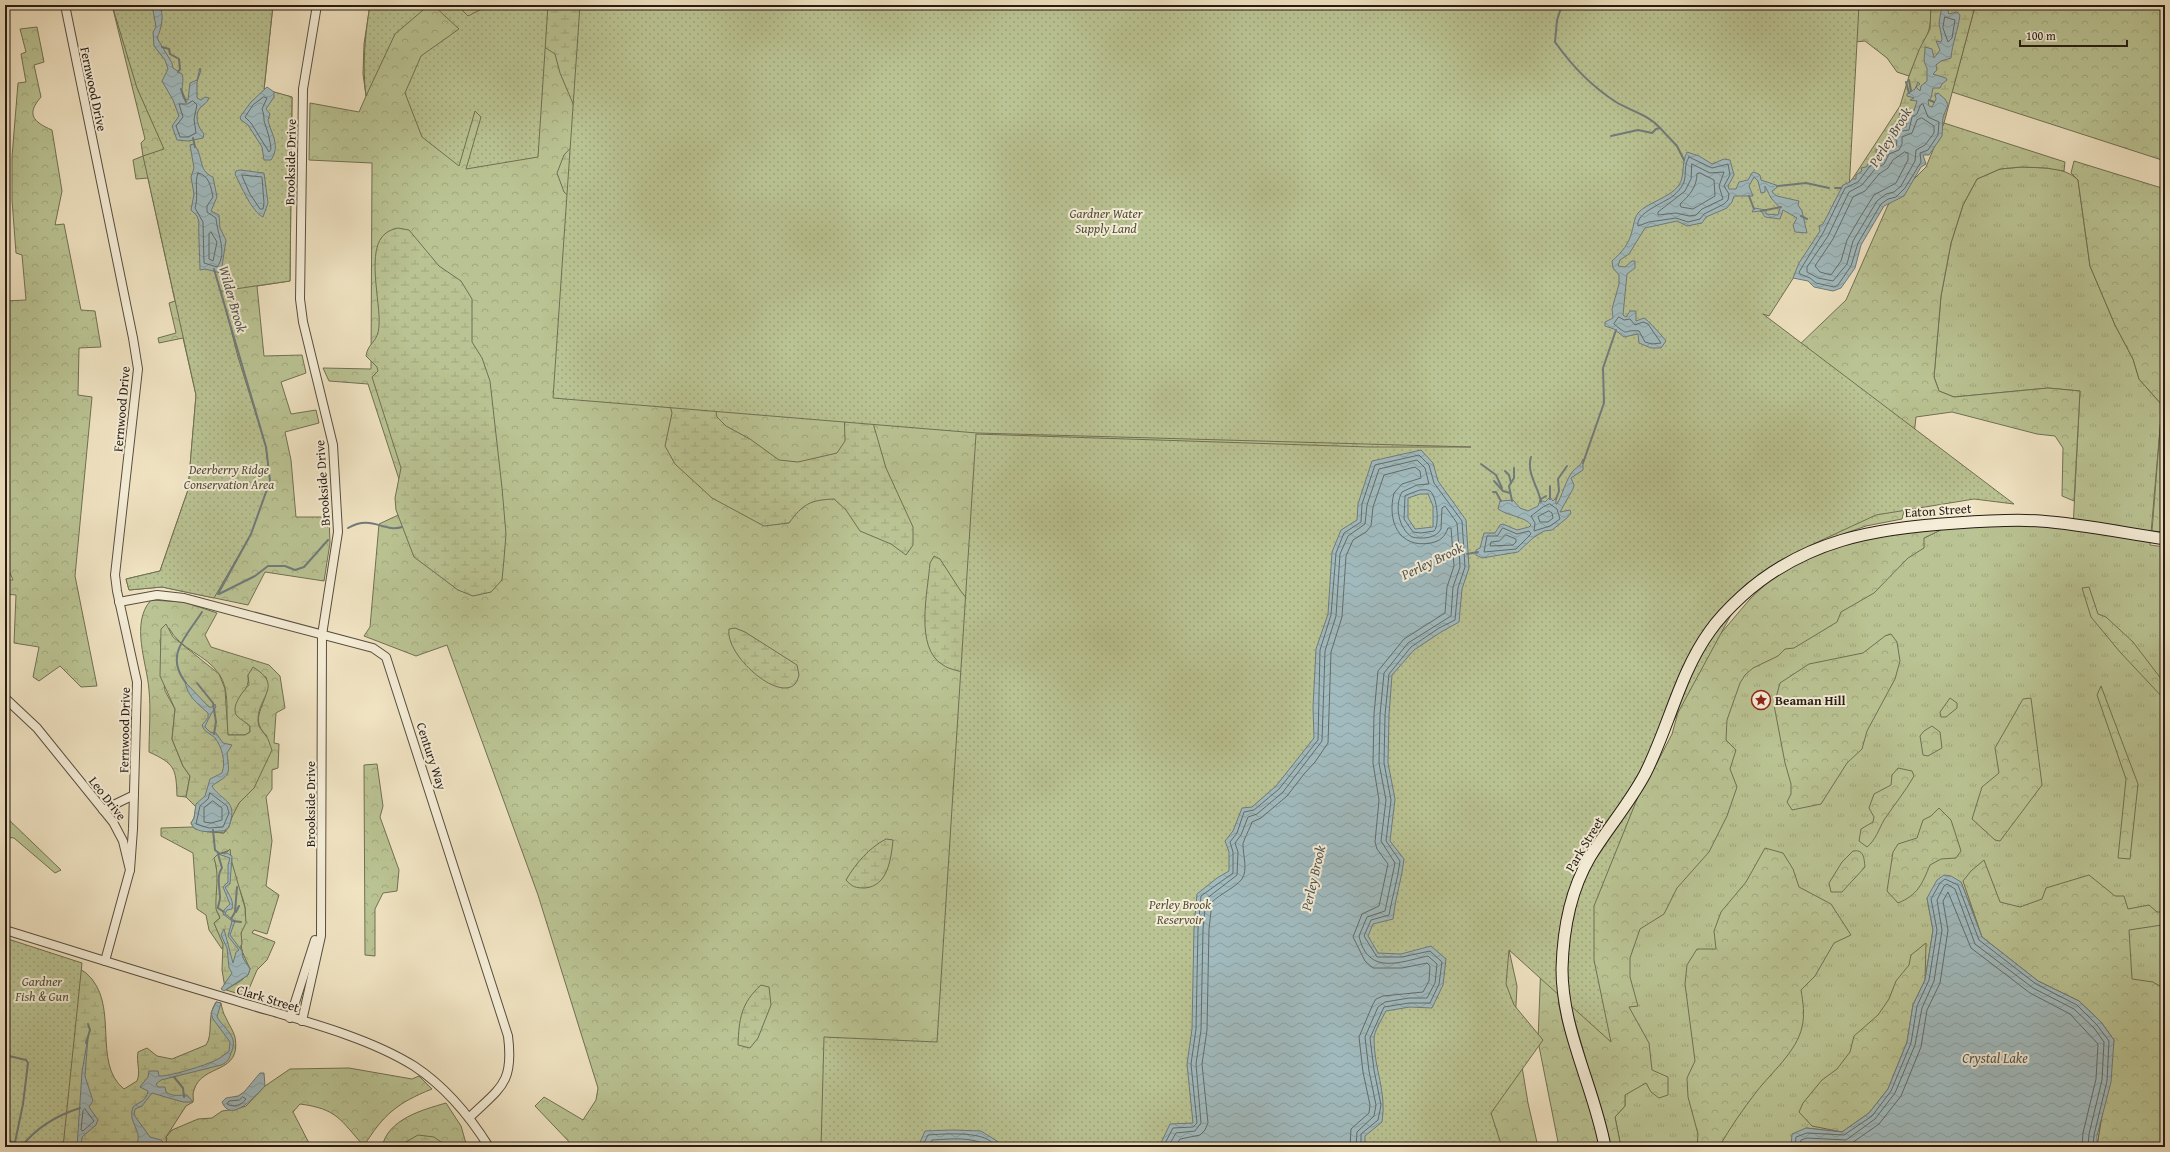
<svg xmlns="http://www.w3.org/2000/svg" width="2170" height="1152" viewBox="0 0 2170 1152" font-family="'Gentium Book Plus',serif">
<defs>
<pattern id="grass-tufts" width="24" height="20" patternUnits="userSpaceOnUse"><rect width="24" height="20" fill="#bac393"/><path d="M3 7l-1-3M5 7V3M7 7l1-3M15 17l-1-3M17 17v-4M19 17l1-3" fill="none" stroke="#a0a77e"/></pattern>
<pattern id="forest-crowns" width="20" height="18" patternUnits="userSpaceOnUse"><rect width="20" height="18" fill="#bac393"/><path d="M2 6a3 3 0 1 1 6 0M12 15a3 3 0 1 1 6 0" fill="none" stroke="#a0a77e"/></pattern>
<pattern id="wetland-marsh" width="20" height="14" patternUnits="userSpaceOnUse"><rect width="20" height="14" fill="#bac393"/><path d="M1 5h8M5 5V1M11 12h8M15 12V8" fill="none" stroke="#a0a77e"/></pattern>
<pattern id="park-dots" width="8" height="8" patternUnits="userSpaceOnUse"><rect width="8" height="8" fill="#bac393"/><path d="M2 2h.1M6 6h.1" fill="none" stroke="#a0a77e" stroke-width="1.8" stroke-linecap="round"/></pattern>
<pattern id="water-waves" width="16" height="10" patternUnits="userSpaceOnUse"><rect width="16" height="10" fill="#a1bbbf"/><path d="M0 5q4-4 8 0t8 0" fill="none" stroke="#8aa0a3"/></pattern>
</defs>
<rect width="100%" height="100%" fill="#f0e3c2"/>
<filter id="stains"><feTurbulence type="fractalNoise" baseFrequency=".005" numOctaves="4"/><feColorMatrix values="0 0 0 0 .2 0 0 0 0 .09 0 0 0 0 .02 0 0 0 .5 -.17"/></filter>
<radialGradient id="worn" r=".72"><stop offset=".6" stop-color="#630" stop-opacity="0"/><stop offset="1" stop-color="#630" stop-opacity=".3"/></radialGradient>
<!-- grass -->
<path fill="url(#grass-tufts)" stroke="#707054" d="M2021,167C2040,168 2064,166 2078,180L2090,266L2115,325L2133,359L2139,379L2162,405L2150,545L2165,547V1147H2097L2114,1040L2101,1022L2079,1001L2038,981L1982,937L1961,882L1927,898L1933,930L1925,980L1842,1132L1806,1128L1791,1147H1621L1615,1117L1625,1106L1624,959L1719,733L1742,671L1924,538L1947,527L2025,522L2073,529L2080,391L2048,388L1954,397L1939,391L1934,377L1941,296L1951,243L1963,205L1977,179L2000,169Z"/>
<!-- forest -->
<g fill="url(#forest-crowns)" stroke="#707054">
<path d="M112,5H273L264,90L292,97L290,281L257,286L264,356L302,355L306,373L281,382L291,414L316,410L319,423L285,432L291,460L296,517H329L330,543L324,581L265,572L248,605L162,587L129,590L126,579L160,571L188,490L196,395L183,338L159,343L158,338L176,333L169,303L175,301L148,178L136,179L133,160L143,156L141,143L145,139Z"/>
<path d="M370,5H1587L1749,315L1509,950L1517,986L1515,1024L1528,1103L1538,1147H1365L1474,444L1467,450L1159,1147H574L535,1106L544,1097L583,1120L596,1100L598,1088L538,895L447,645L416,656L364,636L370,627L379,524L409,510L368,384L329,381L323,368L371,369L372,163L309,160L310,103L359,112L366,96L363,74L364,44Z"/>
<path d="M1661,5H1931C1933,35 1920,49 1909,76L1897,72L1887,58L1865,41L1855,42Z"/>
<path d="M1977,5H2165V161L1952,92L1974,10Z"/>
<path d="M37,27L44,62L34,65L41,97C26,114 33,122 52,130L62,191L55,225L64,224L81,310L95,311L101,347L79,348L78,395L92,397L75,576L97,686L81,687L60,666L39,681L33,677L39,647L14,643L16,595L5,594V580H13L5,562V480L8,467L5,434V301L26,300L22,255L16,253L12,200V157L18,83L26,82L21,54L26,52L20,29Z"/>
<path d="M1944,123L2065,162L2064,171L2046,168L2021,167L2000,169L1977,179L1963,205L1951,243L1941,296L1934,377L1939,391L1954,397L2048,388L2080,391L2074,501L2062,496L2063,448L2055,436L2037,434L1952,412L1916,417L1907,499L1902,519L1866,526L1809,546L1741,586L1715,614L1557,962C1558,976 1557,991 1559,1005C1567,1053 1593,1098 1599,1147H1559L1538,1041L1544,882L1723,418L1846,300L1888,205L1926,167Z"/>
<path d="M2074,161L2165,189V532L2152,531L2162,405L2139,379L2133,359L2115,325L2090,266L2078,180L2071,173Z"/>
<path d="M1947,527L1924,538V548L1908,558L1874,593L1841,612L1837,622L1794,648L1785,649L1778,656L1753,668L1745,675L1740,683L1727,720L1726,740L1736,750L1730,769L1737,787L1727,816L1709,852L1677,888L1664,914L1640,929L1630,958V977L1638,1006L1629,1007L1649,1043L1652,1070L1668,1077V1095L1659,1098L1651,1092L1646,1083L1625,1095V1106L1615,1117L1621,1147H1611L1568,997L1599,849L1657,763L1672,734L1682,698L1705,652L1750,599L1770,580L1808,556L1883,533Z"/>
<path d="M2089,587L2098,614L2106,617L2133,642L2165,684V700L2120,652L2091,617L2082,588Z"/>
<path d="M151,600L184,602L217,613L205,635L211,647L269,665L280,676L285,708L276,713L274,743L279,744L278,768L272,770V789L266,797L272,841L266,886L279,895L267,934L254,930L252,933L275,942L267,960L257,970L246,996L226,990L248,975L250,969C243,957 240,948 241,934C242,924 247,921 245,907C241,888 229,869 230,850L218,854L215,861L219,881L217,911L220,918L214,923L224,944L222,949L209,930L206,915L197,909L193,853L161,836V828L192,827L209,832L224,833L229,827L233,813L239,803L254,788L267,736C245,716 273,702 266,677L248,675C251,692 235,694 237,715L250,726V732L245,735H228C225,716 231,691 219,674C206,654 180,650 169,628L160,640L165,691L175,709L172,739L183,766L190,776L186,797L177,796C176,768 175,764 149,752C149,732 151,710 149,690C147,663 130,623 151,600Z"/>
<path d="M1891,634L1897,642L1900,661L1895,679L1867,731L1862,749L1847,763L1821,804L1792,810L1787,802L1791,794V784L1785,763L1774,705L1780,683L1809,664L1863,653L1885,636Z"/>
<path d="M2101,686L2138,784L2130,859L2118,858L2126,779L2097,695Z"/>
<path d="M1950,698L1957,703V708L1946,717H1941L1940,712Z"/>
<path d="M2031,698L2042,785L2000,841L1995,840L1972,819L1982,787L1999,773L1995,748L2023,699Z"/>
<path d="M1932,726L1940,732L1942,748L1928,756L1923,755L1920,736L1924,731Z"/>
<path d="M377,764L383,806L380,817L399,870L397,891L383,893L375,909V956L365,955L364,765Z"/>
<path d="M1898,768L1912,771L1914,776C1905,792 1894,805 1884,820C1879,829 1875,841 1867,847L1859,841L1861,829L1873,822L1874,817L1869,808L1874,794L1891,785L1892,775Z"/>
<path d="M1939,808L1951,820L1961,851L1956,858L1941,859L1930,865C1922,884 1918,895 1898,903L1887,891L1893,852L1898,844L1917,838L1923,820L1931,816Z"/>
<path d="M5,816L61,870L55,873L14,838L5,837Z"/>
<path d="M1765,848L1783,853L1793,869L1799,887L1831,904L1851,935L1834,943L1815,976L1801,990C1803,1002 1805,1015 1802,1027C1797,1051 1771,1073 1757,1091C1743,1109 1730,1128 1719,1147H1697L1698,1134L1688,1097L1687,1078L1695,1061L1685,984L1687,965L1697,949H1716L1714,931L1721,912L1746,882Z"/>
<path d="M1853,851C1864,849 1864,858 1865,867L1842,892H1831L1829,883L1842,862Z"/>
<path d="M1984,860L2000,902L2020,907L2042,899L2046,888L2089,875L2115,896H2124L2128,909L2149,905L2157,912H2164L2162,925L2129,930L2132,979L2153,982L2165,989V1147H2097L2114,1040L2101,1022L2079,1001L2038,981L1982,937L1963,881L1971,871Z"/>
<path d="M1926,943L1925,980L1913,1005L1907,1042L1888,1089L1869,1113L1842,1132L1812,1126L1799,1112L1803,1103L1822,1080L1837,1069L1850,1052L1854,1036L1878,1015L1889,999L1896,981L1909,965L1911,955Z"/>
<path d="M349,1068L412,1079L419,1076L432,1089C397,1103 383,1115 364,1146C340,1120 338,1109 300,1104L293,1112L311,1147H167L166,1137L172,1130L198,1119L212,1118L222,1111L237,1109L246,1106L265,1086L290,1069Z"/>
<path d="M446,1103L461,1126L467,1147H382C388,1119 422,1110 446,1103Z"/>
</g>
<!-- wetland -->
<g fill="url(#wetland-marsh)" stroke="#707054">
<path d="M516,5H643L717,417L726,426L750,439L779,460L798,462L837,453L845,441L844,407L871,416L886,468L913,527V545L906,555L891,544L860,531L846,510L834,499C810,500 803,504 789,523L764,526L712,498L675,464L665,446L672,413L669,402L580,206L564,192L557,173L564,155L577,141V113L560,73L555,54L523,33Z"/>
<path d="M1931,5H1977L1974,10L1944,123L1930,114L1921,87L1919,94L1921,105L1870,188L1851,181L1900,106L1909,76L1919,50L1930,29Z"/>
<path d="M398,228L409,230L439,266L461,281L472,299V342L482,358L490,381L502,488L506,534L504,559L502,580L491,592L473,596L458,590L414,557L396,510L395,498L401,468L372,377L378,371L377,367L366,356C368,342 378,343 379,326C381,302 365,248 386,233C390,230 394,229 398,228Z"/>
<path d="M934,556L940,559L960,590L988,626L969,674C961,671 950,670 943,665C914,648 928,591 930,563Z"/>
<path d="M166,624L173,637L219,674L225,689L228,735H245L250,732V726C246,722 241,720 237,716C230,707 243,691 249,685L248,675L253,667C284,686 258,696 258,720C258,728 262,730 266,736C269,739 270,746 272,750L254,788L239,803L224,833L195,829L191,823L194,818L196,807L186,797L190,776L183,766L172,739L175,709L160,676L161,629Z"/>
<path d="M735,628L745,632L797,665L799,675C798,678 797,682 795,684C778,702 725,655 729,629Z"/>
<path d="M886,839L893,840C891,859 888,886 865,888C856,888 852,887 846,880C856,863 869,848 886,839Z"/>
<path d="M230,849L231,859L245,908L246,923L241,933L242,944L240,947L250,969C246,980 235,985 225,988L222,970L223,944L214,923L220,918C219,914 217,912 216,909C215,892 220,875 214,858L218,854L227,852Z"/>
<path d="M40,957C51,961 78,966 86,973C121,1003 91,1063 124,1089L137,1081C141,1072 136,1062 138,1052L147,1048L157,1056L172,1059L206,1045C214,1033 206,1017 216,1002L221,1003C222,1008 223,1013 226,1018C229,1025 233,1030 235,1037C242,1075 202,1063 194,1090C192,1094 194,1098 193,1102L186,1106L166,1137L167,1147H5Z"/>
<path d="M761,985L769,987L771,1005L758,1038L750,1048L738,1045C739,1019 741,1003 761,985Z"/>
<path d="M418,1135L434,1137L448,1147H401L404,1143Z"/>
</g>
<!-- park -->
<g fill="url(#park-dots)" stroke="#707054">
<path d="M112,5H273L264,89L292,97L290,281L221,291L238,357L266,447L270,481L251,534L214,598L162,587L129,590L126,579L160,571L188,490L196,395L143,156L164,149L137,88Z"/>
<path d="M370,5H429L395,34L366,96C362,65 365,36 370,5Z"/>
<path d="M433,5H457L468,16L490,5H548L538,157L466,169L481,117L475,111L459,166L422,137L405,93L421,56L459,29Z"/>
<path d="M580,5H1859L1849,191L1769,316L1763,314L2014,504L1974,499L1876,515L1809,546L1745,589L1654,757L1594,906V960L1611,1042L1509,950L1506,984L1514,1005L1543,1040L1491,1113L1502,1147H821L824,1037L937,1042L976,434L1369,447H1471L977,433L553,398Z"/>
<path d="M5,938L82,963L63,1147H5Z"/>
</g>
<!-- water -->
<g fill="url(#water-waves)" stroke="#707b7b" fill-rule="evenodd">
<path d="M152,5H159C165,14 161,30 157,38L172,63L173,68L182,74C185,83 179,91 184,99L188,100L190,83L197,80L200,68L201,70L197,82V98L201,100L205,97L209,98C207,103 204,104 200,108C194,115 198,128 204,134L203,138L188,141L177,140L172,126L179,116L173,100L162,81L168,69L165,60L154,46L153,32L156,27Z"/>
<path d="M1942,5H1946L1949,14L1957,12L1960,15C1958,30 1952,44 1951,58L1941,61L1936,65L1937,70L1933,74L1946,78L1947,80L1942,84L1940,88H1933L1931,98L1928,101L1929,106L1932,107L1936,99L1935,94L1938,93L1945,99L1948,105L1943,117L1942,136L1929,155H1923L1926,164L1921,167L1904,196L1884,206L1861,245L1855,268L1841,288L1833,291L1814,287L1808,281L1793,278L1799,263L1820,231L1819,226L1823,224L1843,185L1850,182L1852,179H1856V175L1862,171L1861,168L1866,167L1872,158L1877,159L1876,149H1881L1883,144H1893V142L1887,139L1891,129L1906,127L1907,113L1910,109L1914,111L1917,101L1910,100L1914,98L1907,96V94L1915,89L1918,82L1920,84L1916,87L1920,91L1921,86L1927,81V68C1922,59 1925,58 1925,47L1932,49L1934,58L1940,50L1936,41L1941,42L1942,39L1939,23Z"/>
<path d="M267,87L274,92V97L266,109L270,114L268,120C271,134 281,145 271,160H264L262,147L248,125L241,120L240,117L251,102Z"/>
<path d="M193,144C204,153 197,171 213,177L217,197L211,211L219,215L220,228L226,240L221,273L205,269L200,270C200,263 198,225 199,222L197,216L191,210L194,194L191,177L194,168L190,145Z"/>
<path d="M1687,152L1699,156L1712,164L1724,159L1730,160L1734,175L1728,186L1729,189H1736L1739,182L1748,180L1752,173L1754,172L1760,175L1761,180L1779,186L1772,191L1773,193L1777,196L1799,201L1798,205L1802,211L1807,233L1795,232L1793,225L1797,218L1783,210L1780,219L1765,217L1761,211L1752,212L1754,208L1766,210V214L1778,215L1780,208L1771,198L1765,186V192L1761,193L1758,181L1754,177L1749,186L1753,196H1734L1732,202L1727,208L1706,217L1702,223L1687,226L1677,221L1645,228L1629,254L1620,260L1618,266L1625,267L1632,261H1635V268L1627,274L1623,315L1626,317L1630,311H1636V321L1644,318C1648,320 1664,338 1666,341L1661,348H1651L1639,343L1638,334L1624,337L1614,329L1605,326V322L1613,318L1612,309L1619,284V275L1613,268L1612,261C1622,252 1629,244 1632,231C1634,224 1634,219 1638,213C1646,203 1670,198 1679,185C1685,176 1681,164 1687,152Z"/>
<path d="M240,170L264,173L268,203L263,217C252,212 241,186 235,174L236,171Z"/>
<path d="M1421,450L1433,463L1438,481L1466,520L1469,568L1462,589L1459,622L1441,632L1414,650L1392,675L1389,715L1388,763L1395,799L1390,841L1404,859C1402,879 1395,898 1393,919L1373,924L1368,936L1378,953L1401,954L1431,946L1446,959L1443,985L1432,1008L1410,1007L1386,1011C1382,1019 1374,1031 1374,1039C1374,1069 1387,1092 1382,1122L1365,1136V1147H1159L1170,1124L1193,1123L1187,1064L1192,1029L1194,928L1197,894L1217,878L1229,871V852L1225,841L1233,831L1242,808L1252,807L1276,786L1314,738L1313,707L1316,649L1328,614L1332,552L1341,530L1357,520L1358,504L1372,461ZM1420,494H1428L1433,506V527L1415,529L1408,518V498Z"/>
<path d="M1583,459V470L1571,478L1574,485L1573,489L1560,512L1570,510L1571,513L1567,518L1552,530L1544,531L1533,538L1518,552L1482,558L1476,555V550L1480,548L1484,533H1495L1500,525L1503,524L1517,530L1529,527L1531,525C1526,517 1508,516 1498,509L1500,501L1513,500L1520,508L1528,511L1538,506L1540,500L1545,502L1550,497L1553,501L1556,498V504H1557C1563,494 1565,481 1573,471C1578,466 1580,467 1583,459Z"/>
<path d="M185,682L209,707H212L215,704L216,707C213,710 206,723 205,727L210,732L216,733L223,743L232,745L227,753C230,778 230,773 212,786C219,799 236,800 231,819C230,824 229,829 223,831C214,831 195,835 191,823L194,818L196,804L205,796L210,779L222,773C226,762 222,747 215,738C210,733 204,732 202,725L208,718V713C197,703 188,697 185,682Z"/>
<path d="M227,853L232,856L230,884L225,887C229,895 234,900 232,909L227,910L225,914L235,921L230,935L242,951L243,958L250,969L248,975L224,991L221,989L232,973L229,968L227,948L221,935L224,929L233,963L236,952L239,950L228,936L232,921L223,914L224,910L230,904L223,887L228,882V865L230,858L218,854Z"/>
<path d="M1944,875L1951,876L1961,882L1982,937L2038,981L2079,1001L2101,1022L2114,1040L2111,1082L2097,1136V1147H1791L1792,1134L1806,1128L1842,1132L1869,1113L1888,1089L1907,1042L1913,1005L1925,980L1933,930L1927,898L1937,880Z"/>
<path d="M216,1002L221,1003L217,1017C225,1030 239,1036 231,1053C229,1059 228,1062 221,1065L161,1080L156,1084L158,1087H165L166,1092C173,1097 179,1095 187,1095L193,1102H183L152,1093L142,1106L135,1109L134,1115L150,1137L161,1140L167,1146L127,1147L136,1145C144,1132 127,1122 133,1107C140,1101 146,1102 148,1091L140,1087L148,1077L149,1071H158L159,1076C168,1077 207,1065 216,1060C221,1058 225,1054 229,1051L230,1042L213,1019L211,1013Z"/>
<path d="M88,1037L85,1076L93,1101L89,1107L98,1120L96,1125L82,1137L81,1147H77L82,1072Z"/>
<path d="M260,1073H264L265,1086C257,1094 231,1125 222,1102L226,1098L238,1096L244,1092Z"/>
<path d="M952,1130L981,1131L997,1141L999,1147H918L925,1131Z"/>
</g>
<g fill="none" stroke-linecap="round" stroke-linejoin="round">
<!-- shore -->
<g stroke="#646c6a" stroke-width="1">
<path d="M1945,17L1955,20L1952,38L1948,42L1943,28Z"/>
<path d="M264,97L267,98L262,109C265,117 263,119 265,124C268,133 270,139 271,149L269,152L251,123L245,117L253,105Z"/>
<path d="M193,101L197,105L194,119L196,133L188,137H180L176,126L183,117L179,104H187Z"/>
<path d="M1923,104L1928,117L1939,122L1938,135L1928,150L1920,153L1921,162L1905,188L1896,197L1888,199L1881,204L1858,243L1851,266L1838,285L1834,287L1816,283L1810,278L1800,274L1799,272L1823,233L1845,188L1858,182L1870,166L1880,161L1881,154L1886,149L1896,146L1897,141L1892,136L1894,132L1909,130L1912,117L1917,114L1920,106Z"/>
<path d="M1922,118L1934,126V133L1925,145L1916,150L1915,161L1901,186L1894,192L1886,194L1877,201L1853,241L1847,264L1833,281L1818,278L1807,272V267L1828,236L1849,192L1862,185L1875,169L1884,164L1889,154L1899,150L1902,144V137L1912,133L1917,120Z"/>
<path d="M1905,152L1908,153V160L1896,183L1874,195L1859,219L1847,240L1841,261L1831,275L1820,272L1815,266L1833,239L1853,197L1865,191L1879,174L1888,168L1893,160Z"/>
<path d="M1689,157L1712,168L1728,164L1730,175L1724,186L1729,194L1728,200L1724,204L1704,214L1700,219L1688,222L1676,218L1649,222L1638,226C1635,213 1664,203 1673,196C1693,179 1680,172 1689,157Z"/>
<path d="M1692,164L1710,173L1724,172L1719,186L1723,199L1702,209L1696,215L1689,216L1676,213L1658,215V212L1685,191L1691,179Z"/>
<path d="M198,173C209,175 211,187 213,197L207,206V212L216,218C217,234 228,253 217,267L204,263L203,222L195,208C199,196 194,182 198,173Z"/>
<path d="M1700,173L1714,180L1715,196L1693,209L1681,207L1680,204C1689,196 1697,187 1697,174Z"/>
<path d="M242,175L262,177L264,203L263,209H260L250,194Z"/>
<path d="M211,232L217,242L213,261L209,259V234Z"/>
<path d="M1619,317L1624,320L1630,319L1635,325L1643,322L1648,324L1661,343L1652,344L1645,342L1639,331C1621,329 1631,338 1614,324Z"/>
<path d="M1420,490C1423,490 1427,489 1430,491C1437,496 1440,525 1434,531L1421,533L1413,532L1404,519L1405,496Z"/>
<path d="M1550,504L1557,509L1560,519L1550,526L1534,531L1535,523L1531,516L1543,507Z"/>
<path d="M1549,511L1552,513L1553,518L1548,522H1540L1538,517Z"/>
<path d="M1503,528L1517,534L1529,531L1531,534L1516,549L1484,552L1487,536H1497Z"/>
<path d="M1506,535L1516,539V542L1513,545L1490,546L1491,542L1499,541Z"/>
<path d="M210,793L227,806L229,813L223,827L209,828L196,824L200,806L208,799Z"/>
<path d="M213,801L222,808V820L211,823L204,822V808Z"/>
<path d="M243,1097L246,1099C242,1105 233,1108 227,1104L229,1101L239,1100Z"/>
<path d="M85,1109L94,1121L83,1131L81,1130L83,1111Z"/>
<path d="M922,1147L928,1135C943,1134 990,1130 995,1147"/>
<path d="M928,1147L932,1140C951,1139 973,1136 990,1147"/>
<path d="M934,1147L952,1145L978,1147"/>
<path d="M1163,1147L1173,1128L1193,1127L1197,1123L1191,1064L1196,1029L1198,929L1201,896L1233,873V852L1230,842L1237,833L1244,812L1254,810L1279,789L1318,740L1320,650L1331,615L1336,553L1344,533L1361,522L1362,504L1375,465L1419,455L1429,465L1434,483L1462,521L1465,567L1458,588L1455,620L1439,628L1411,647L1389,674L1385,715L1384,763L1391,800L1386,841L1400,861C1398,879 1392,897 1389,915L1371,920L1364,936L1377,957H1402L1430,951L1442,962L1439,984L1430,1003H1409L1384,1007L1370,1038L1374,1070L1381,1105L1378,1120L1361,1134V1147"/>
<path d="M1168,1147L1176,1133L1195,1131L1201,1123L1196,1064L1201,1030L1203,929L1206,899L1237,875L1238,852L1235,843L1241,835L1248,817L1257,814L1283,792L1322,741L1325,651L1336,616L1340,554L1348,536L1365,524L1367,505L1379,469L1417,460L1425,468L1429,484L1417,485L1402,492C1394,506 1399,529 1412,537C1421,539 1436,539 1441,529L1442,508L1445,506L1457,523L1459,547L1460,567L1453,587L1451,616L1408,643L1384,673L1380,715L1379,763L1386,800L1381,841L1395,863L1385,911L1367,917L1359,936C1368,976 1400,962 1428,956L1437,964L1435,983L1427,998H1409L1385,1002L1378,1007L1365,1037L1369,1071L1376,1105L1374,1116L1357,1132L1356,1147"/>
<path d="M1175,1147L1180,1139L1200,1135L1205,1130L1208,1123L1202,1064L1207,1030L1209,929L1212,902C1220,894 1236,887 1242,879C1248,870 1243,855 1243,845C1242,843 1251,826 1252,822L1261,818L1287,796L1304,774L1315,762L1328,743L1331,652L1342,617L1346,556L1353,540L1366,532L1371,526L1373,507L1384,475L1415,467L1420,471L1421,478L1402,484L1394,493C1387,520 1398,549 1431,543C1440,541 1445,537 1448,528H1451L1454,566L1447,587L1445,613L1404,639L1378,671L1374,714L1373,763L1379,800L1375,842L1377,849L1388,864L1379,906L1362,914L1353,937L1365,961L1373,968H1402L1427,963L1430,966L1429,981L1423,992L1383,996L1376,999L1373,1004L1359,1037L1363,1072L1370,1105L1369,1113L1351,1129L1350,1147"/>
<path d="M1795,1147L1796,1137L1807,1133L1844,1135L1872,1116L1891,1091L1911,1043L1917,1006L1929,980L1937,930L1931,899L1940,883L1945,879L1958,885L1979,940L2036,984L2077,1005L2097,1025L2109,1041L2107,1081L2094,1135L2093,1147"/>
<path d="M1800,1147L1801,1140L1807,1138L1846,1140L1875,1119L1895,1093L1915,1045L1922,1008L1934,981L1942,930L1937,900L1944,886L1947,884L1955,889L1975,944L2033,988L2074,1009L2094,1028L2104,1042L2102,1080L2089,1134L2088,1147"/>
<path d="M1806,1147L1808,1144L1841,1147L1849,1145L1879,1124L1901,1096L1921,1047L1927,1010L1940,983L1948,930L1943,901L1948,892L1971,948L2030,993L2070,1014L2098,1044L2096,1079L2083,1133L2082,1147"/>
</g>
<!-- stream -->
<g stroke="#707b7b" stroke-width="2">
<path d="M1562,5L1557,20L1555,42C1572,66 1591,86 1616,102C1631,111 1649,115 1660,128"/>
<path d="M162,47L169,49L170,54L179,59L180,69L178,72"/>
<path d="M1909,80L1911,91"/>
<path d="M1906,82L1909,93"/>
<path d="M181,89L186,102"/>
<path d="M1929,100L1934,102"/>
<path d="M1902,119L1907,116"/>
<path d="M1902,119L1906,122"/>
<path d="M1896,127L1898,124"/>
<path d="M1899,128L1900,113L1902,111"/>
<path d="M1611,136L1638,130L1652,133L1656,129L1660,128L1677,146L1684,160"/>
<path d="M193,138L195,147"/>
<path d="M1777,186L1806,183L1829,188"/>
<path d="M1835,188H1841"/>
<path d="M1749,196L1754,209"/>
<path d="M1761,211L1781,207"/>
<path d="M1801,216L1807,219"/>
<path d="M214,269L266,447L270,481L251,534L218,594"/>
<path d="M1531,457C1526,473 1539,488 1541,502"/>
<path d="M1583,463L1604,403L1603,368L1616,330"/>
<path d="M1481,464L1496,475L1502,488"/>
<path d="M1505,471L1509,475L1511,483"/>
<path d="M1494,481L1503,491L1510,493"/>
<path d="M1550,486V499"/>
<path d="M1493,492H1496L1501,501"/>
<path d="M1541,499L1546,496"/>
<path d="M1556,499L1559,491L1558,479L1567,466"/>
<path d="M1512,501L1509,486L1514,478V468"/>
<path d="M348,528C372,514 384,533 402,527"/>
<path d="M1467,554L1478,552"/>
<path d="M219,594L255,576L268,566H285L295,570L304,567L328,540"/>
<path d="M186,683C164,655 186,637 202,612"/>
<path d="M197,683L213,703L216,722L214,734"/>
<path d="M213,830L215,850L220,854"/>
<path d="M218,854L222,868C216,876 220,888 220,898C220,901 218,905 218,908L224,912"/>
<path d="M236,912L239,906"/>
<path d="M231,919L235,912L237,887"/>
<path d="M233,921L241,922"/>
<path d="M86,1043L90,1030L88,1024"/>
<path d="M5,1055L26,1060L28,1063L23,1104L14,1147"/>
<path d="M174,1077L183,1088L184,1097"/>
<path d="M5,1139L22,1146"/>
<path d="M22,1146C37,1127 58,1115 80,1108"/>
</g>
<defs>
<g id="street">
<path d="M65,5L133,338L138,369L115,575L117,591L137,682L133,829L130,870"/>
<path d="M119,602L157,595L184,598L373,648L386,657L508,1036C514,1083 501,1087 470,1117"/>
<path d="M5,698L37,728L113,822L123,841L130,870L105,961"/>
<path d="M103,810L134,795"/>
<path d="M5,930C80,953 155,977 230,999C288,1017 363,1034 414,1066C446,1087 469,1115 489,1147"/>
<path d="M290,1018L315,940"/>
<path d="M302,1021L321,936L322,635L338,532L333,445L303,322L300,299L303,89L317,5"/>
</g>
<path id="secondary" d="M1605,1147C1594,1087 1562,1031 1562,969C1563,930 1570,891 1590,857C1607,829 1629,804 1645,774C1669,727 1679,674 1710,631C1719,618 1730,607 1742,596C1804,540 1875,528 1956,523C1984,521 2012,519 2040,521C2082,524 2124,533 2165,539"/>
</defs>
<!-- street casing -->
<use href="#street" stroke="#584e40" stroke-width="10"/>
<!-- secondary casing -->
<use href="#secondary" stroke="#261c14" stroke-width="13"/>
<!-- street -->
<use href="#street" stroke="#f5edd7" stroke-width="8"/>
<!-- secondary -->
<use href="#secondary" stroke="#f5edd7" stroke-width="11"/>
</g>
<!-- icons -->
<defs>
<symbol id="sight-ring" viewBox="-11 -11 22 22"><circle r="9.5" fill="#f5edd7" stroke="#8f2418" stroke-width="1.5"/><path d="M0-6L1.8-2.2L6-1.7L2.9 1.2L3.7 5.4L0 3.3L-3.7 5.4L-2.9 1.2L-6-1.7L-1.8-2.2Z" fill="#8f2418"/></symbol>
</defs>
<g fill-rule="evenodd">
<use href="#sight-ring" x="1750" y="689" width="22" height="22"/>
</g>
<g text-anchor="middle" stroke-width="4" stroke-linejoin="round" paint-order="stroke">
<!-- street labels -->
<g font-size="13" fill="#261c14" stroke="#f5edd7">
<text transform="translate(94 89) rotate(78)" y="5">Fernwood Drive</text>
<text transform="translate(290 162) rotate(-89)" y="5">Brookside Drive</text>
<text transform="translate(121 409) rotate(-85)" y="5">Fernwood Drive</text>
<text transform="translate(322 483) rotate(-94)" y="5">Brookside Drive</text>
<text transform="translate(1938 510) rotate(-4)" y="5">Eaton Street</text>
<text transform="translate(124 730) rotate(-89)" y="5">Fernwood Drive</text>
<text transform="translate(432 756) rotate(72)" y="5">Century Way</text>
<text transform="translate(108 798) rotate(52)" y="5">Leo Drive</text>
<text transform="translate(310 804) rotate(-90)" y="5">Brookside Drive</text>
<text transform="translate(1584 844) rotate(-59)" y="5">Park Street</text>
<text transform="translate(268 998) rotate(17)" y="5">Clark Street</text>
</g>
<!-- park labels -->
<g font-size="13" font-style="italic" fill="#524e3a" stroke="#f5edd7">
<text x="1106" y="218">Gardner Water<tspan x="1106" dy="15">Supply Land</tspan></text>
<text x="229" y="474">Deerberry Ridge<tspan x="229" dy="15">Conservation Area</tspan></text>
<text x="1180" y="909">Perley Brook<tspan x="1180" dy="15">Reservoir</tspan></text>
<text x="42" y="986">Gardner<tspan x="42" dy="15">Fish &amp; Gun</tspan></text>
</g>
<!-- poi labels -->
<g font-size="13" font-weight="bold" fill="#261c14" stroke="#f5edd7" text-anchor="start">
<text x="1775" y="705">Beaman Hill</text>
</g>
<!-- water labels -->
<g font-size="14" font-style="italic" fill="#515450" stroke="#f5edd7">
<text transform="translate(1890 137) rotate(-58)" y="5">Perley Brook</text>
<text transform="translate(233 299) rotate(74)" y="5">Wilder Brook</text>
<text transform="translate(1432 561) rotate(-26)" y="5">Perley Brook</text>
<text transform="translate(1313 878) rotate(-77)" y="5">Perley Brook</text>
<text x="1995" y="1063">Crystal Lake</text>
</g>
</g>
<!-- margin -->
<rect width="2170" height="1152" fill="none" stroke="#f0e3c2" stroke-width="20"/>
<rect x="6" y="6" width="2158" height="1140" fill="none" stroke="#261c14" stroke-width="2"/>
<rect x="10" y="10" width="2150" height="1132" fill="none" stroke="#261c14"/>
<!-- scale -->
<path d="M2020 40v6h107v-6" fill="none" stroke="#261c14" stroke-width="2"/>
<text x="2026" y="40" font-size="12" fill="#261c14" stroke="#f5edd7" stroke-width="3" paint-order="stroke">100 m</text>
<rect width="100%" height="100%" filter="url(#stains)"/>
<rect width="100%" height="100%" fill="url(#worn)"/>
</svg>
